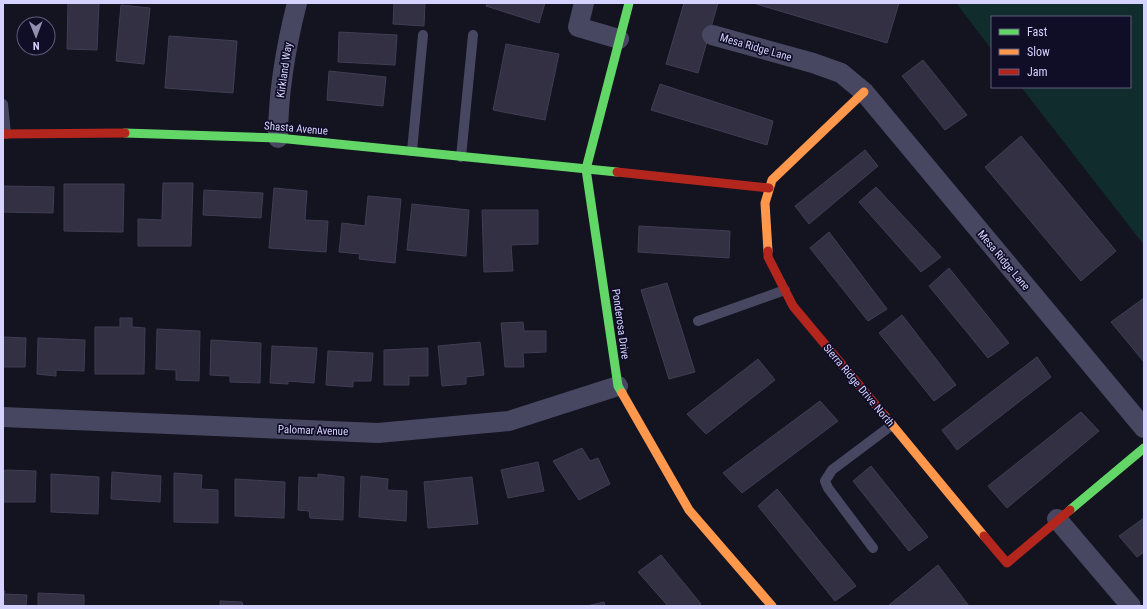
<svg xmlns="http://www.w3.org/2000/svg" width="1147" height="609" viewBox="0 0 1147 609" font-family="'Roboto Condensed',sans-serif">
<rect width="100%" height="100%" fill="#141320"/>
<!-- green -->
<path fill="#102c2c" d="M956,3H1144V245L1021,87H1130V17H992V50Z"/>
<!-- building -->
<g fill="#323042" stroke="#413d55">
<path d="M68,3H99L97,50L67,49Z"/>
<path d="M394,3H425L424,26L393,24Z"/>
<path d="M487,3H545L539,23L486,6Z"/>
<path d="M684,3H718L698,73L666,64Z"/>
<path d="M753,3H899L887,43Z"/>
<path d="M121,5L150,8L144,64L116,61Z"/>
<path d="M339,32L397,35L395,65L338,62Z"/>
<path d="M169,36L237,41L233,93L165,88Z"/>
<path d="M506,44L559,54L545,120L493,110Z"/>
<path d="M923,60L967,115L945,130L902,76Z"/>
<path d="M329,71L386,77L383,106L327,100Z"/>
<path d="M660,84L773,121L767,145L651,110Z"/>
<path d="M1021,136L1116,251L1081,281L985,167Z"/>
<path d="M865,150L878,166L809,224L795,206Z"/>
<path d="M163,183H193L191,246H138V219L162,220Z"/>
<path d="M64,184H124L123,232L64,231Z"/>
<path d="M3,186L54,187L53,213L3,212Z"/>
<path d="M876,187L941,257L921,272L859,202Z"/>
<path d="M274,188L307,191L305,220L328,221L326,252L269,248Z"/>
<path d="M204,190L263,193L261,218L203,215Z"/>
<path d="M368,196L401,199L395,263L359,259L360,254L339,252L342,223L365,226Z"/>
<path d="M412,204L469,210L466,256L407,250Z"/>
<path d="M482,210H538V244L511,245L513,271L484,272Z"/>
<path d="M639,226L730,231L729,258L638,252Z"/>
<path d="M829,232L887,309L868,321L810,248Z"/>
<path d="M949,268L1009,343L988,358L929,286Z"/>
<path d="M667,283L695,372L669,379L641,290Z"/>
<path d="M1144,298V362L1111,322Z"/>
<path d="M902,315L956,385L934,401L879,333Z"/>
<path d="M120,318H132V327L145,328L144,374H95V327H120Z"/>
<path d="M523,322L524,331H546V352L523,353L524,367H505L501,323Z"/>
<path d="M157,329L200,331L199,381L176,380V370L156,369Z"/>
<path d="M3,337L26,338L25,367H3Z"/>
<path d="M38,338L85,340L84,371L56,370V376L37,374Z"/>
<path d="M211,340L261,343L260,383L230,382V376L210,375Z"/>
<path d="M480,342L484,375L466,377V384L442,386L438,346Z"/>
<path d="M272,346L317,348L314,383L288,381V384L270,383Z"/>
<path d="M428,348V376H409V385H384V350Z"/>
<path d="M328,351L373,353L371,381H353V387L326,385Z"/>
<path d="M1037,357L1051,377L957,450L942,430Z"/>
<path d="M758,359L775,380L706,434L687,414Z"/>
<path d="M820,401L838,421L742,493L723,473Z"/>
<path d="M1081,412L1099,431L1007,508L988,486Z"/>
<path d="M582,448L590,461L598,458L610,484L579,500L553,461Z"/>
<path d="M538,462L544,491L508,498L501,470Z"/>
<path d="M871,466L928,537L909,551L853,481Z"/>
<path d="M5,470L36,471L35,502H4L3,475Z"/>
<path d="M112,472L161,476L160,502L111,499Z"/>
<path d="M174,473L202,475L201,489L218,490V523L174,522Z"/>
<path d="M51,474L99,477L98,514L51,512Z"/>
<path d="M318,474L344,477L343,520L310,518L309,511L298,510L299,477L318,478Z"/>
<path d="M361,476L388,479L387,490L407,491L406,521L359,517Z"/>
<path d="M472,477L478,524L428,528L424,482Z"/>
<path d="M235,479L285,482L284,518L235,516Z"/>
<path d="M777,489L856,586L835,601L758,506Z"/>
<path d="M1144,518V552L1137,557L1119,536Z"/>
<path d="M661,555L701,604L697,606H668L638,572Z"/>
<path d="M938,565L969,606H888Z"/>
<path d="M3,591H5L4,594L27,595L26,606H3Z"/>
<path d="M38,593L84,595V606H38Z"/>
<path d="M220,601L242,602L243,606H220Z"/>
<path d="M604,602L605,606H587Z"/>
</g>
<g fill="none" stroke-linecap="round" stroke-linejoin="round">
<!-- lane -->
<g stroke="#474761" stroke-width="10">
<path d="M3,104L6,134"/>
<path d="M412,151L423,35"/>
<path d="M461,157L473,35"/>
<path d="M698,321L785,290"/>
<path d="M873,548L828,488L825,481L832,470L892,425"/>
</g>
<!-- street -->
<g stroke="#474761" stroke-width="20">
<path d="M584,3L578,27L619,39"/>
<path d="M712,35L813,63L841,73L864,92L1144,428"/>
<path d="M278,138C278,93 286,46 297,3"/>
<path d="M3,417L378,433L509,421L618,386"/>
<path d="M1057,519L1131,606"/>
</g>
<!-- fast -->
<g stroke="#63d668" stroke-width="9">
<path d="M125,133L278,138L617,172"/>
<path d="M622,393L618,386L586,169L629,3"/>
<path d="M1070,510L1144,448"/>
</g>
<!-- slow -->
<g stroke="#ff974d" stroke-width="9">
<path d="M768,251L765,203L772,180L864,92"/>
<path d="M622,393L689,510L772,606"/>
<path d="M884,415L984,536"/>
</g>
<!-- jam -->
<g stroke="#b3261e" stroke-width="9">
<path d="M3,134L125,133"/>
<path d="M617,172L769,188"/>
<path d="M768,251V257L793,306L884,415"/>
<path d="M984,536L1007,563L1070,510"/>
</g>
</g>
<g text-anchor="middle" stroke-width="3.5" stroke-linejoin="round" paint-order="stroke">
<!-- street labels -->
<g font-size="11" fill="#d6d2ff" stroke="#100d26">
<text transform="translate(756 47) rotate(16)" y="4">Mesa Ridge Lane</text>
<text transform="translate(284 70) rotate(-82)" y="4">Kirkland Way</text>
<text transform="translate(296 128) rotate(5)" y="4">Shasta Avenue</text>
<text transform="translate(1004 260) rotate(50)" y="4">Mesa Ridge Lane</text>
<text transform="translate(621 324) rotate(82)" y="4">Ponderosa Drive</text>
<text transform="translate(859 385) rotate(50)" y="4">Sierra Ridge Drive North</text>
<text transform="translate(313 430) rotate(2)" y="4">Palomar Avenue</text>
</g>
</g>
<!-- border -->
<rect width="1147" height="609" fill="none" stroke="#d6d2ff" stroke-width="8"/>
<!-- legend -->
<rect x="991" y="16" width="140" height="72" fill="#100d26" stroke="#5f5c7d"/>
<rect x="999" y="29" width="20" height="6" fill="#63d668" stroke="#5f5c7d"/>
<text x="1027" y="36" font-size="12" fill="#d6d2ff">Fast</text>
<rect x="999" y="49" width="20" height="6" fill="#ff974d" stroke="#5f5c7d"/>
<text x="1027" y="56" font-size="12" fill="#d6d2ff">Slow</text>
<rect x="999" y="69" width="20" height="6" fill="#b3261e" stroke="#5f5c7d"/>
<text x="1027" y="76" font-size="12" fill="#d6d2ff">Jam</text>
<!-- north arrow -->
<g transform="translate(36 36) rotate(179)"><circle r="19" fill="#100d26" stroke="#5f5c7d"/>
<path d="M0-3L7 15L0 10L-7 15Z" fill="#928fb1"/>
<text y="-6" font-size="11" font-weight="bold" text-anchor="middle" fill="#d6d2ff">N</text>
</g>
</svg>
